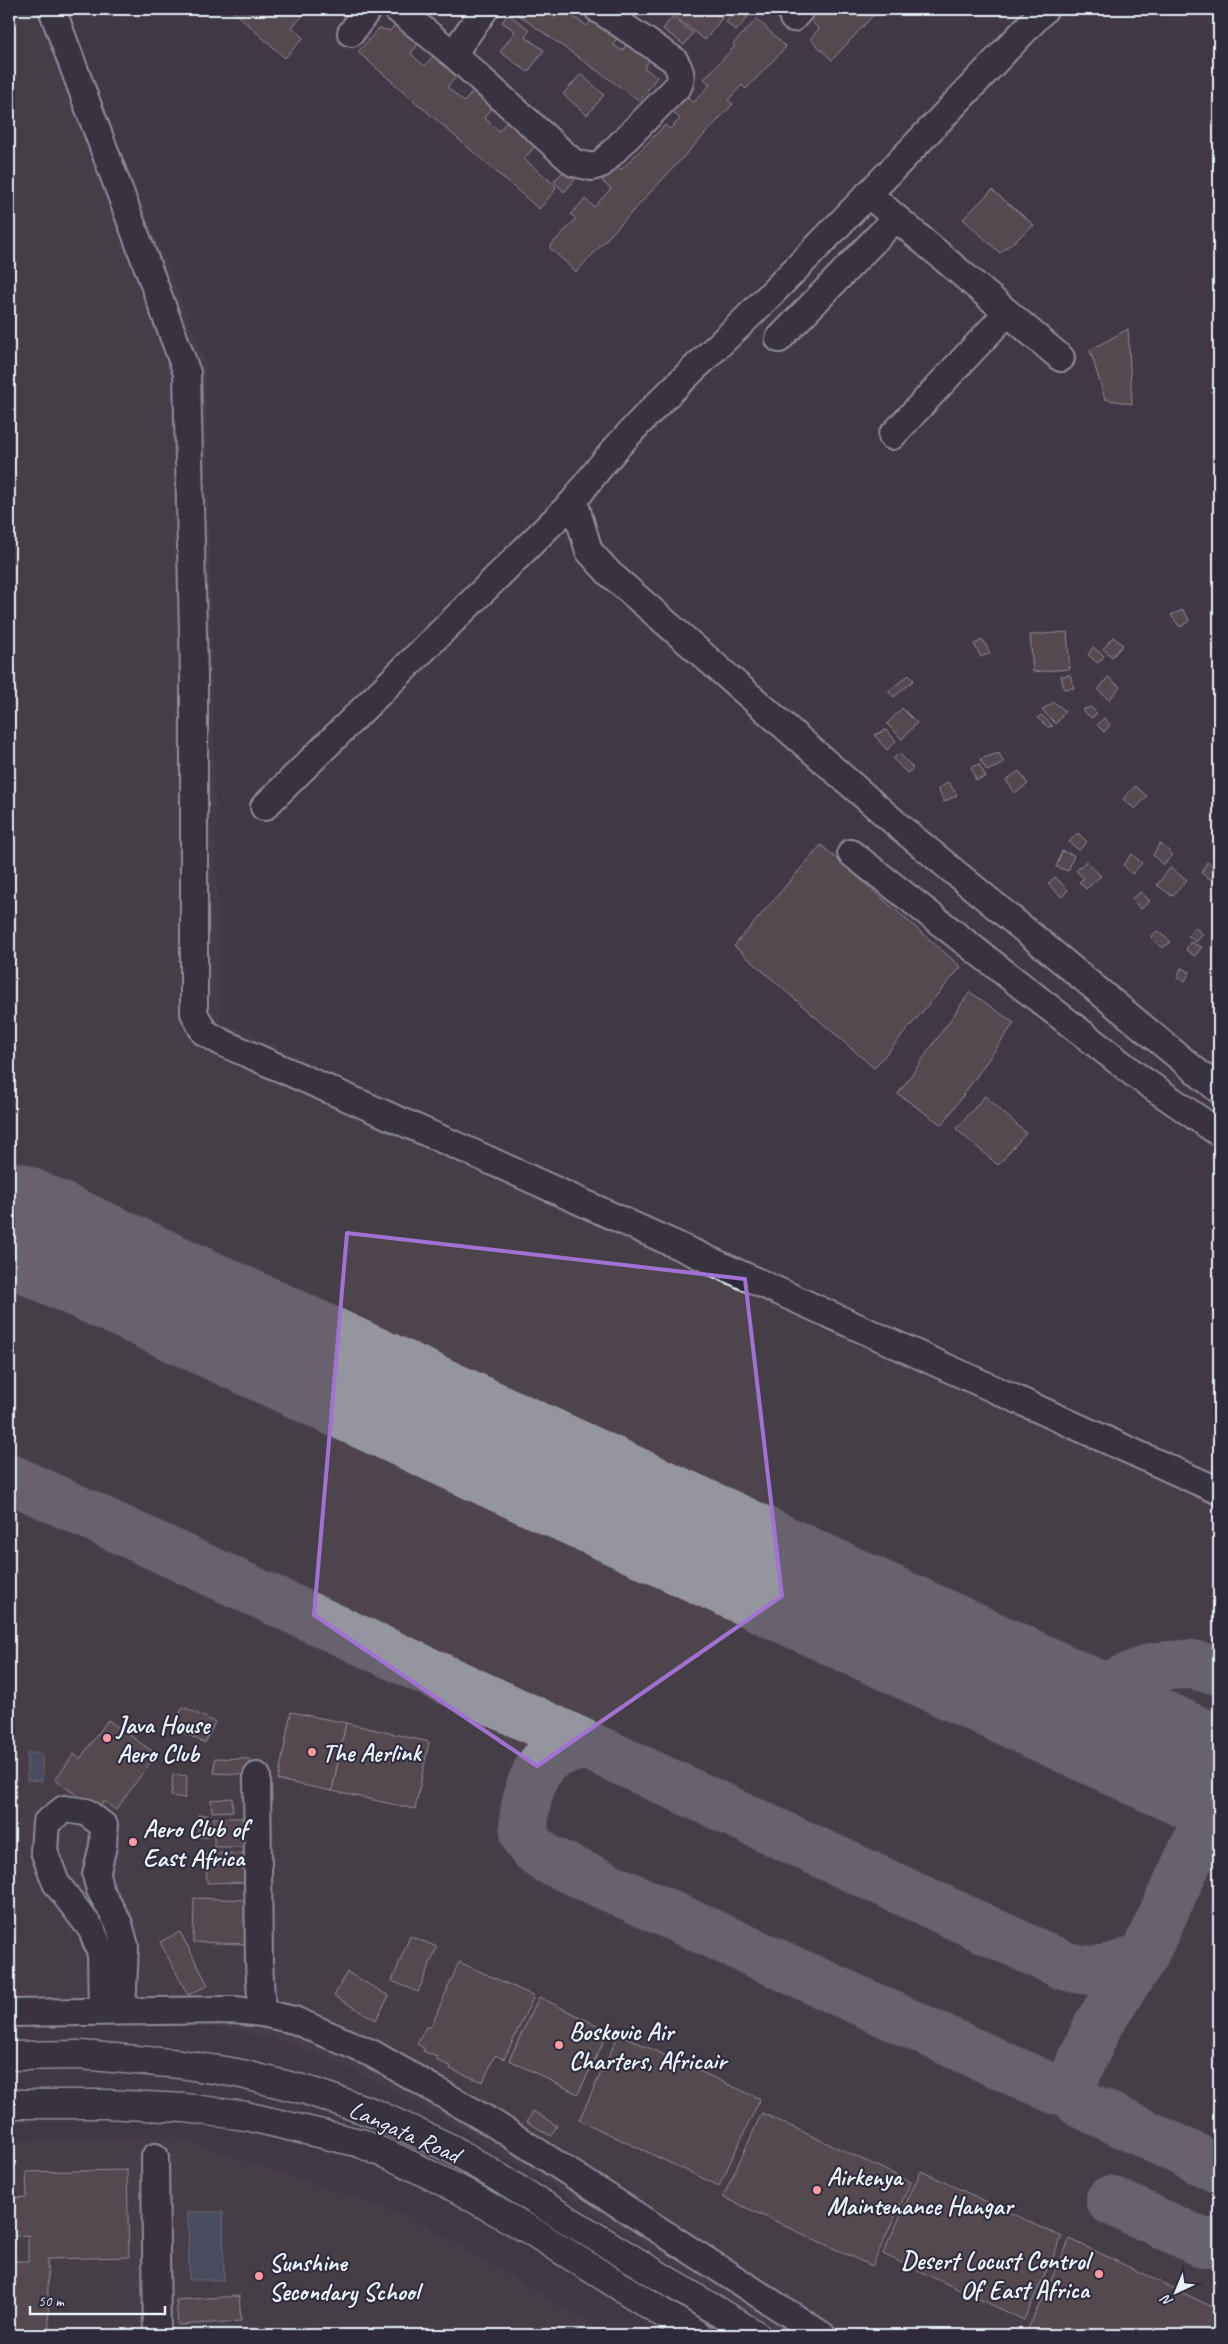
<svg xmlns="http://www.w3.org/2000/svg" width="1228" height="2344" viewBox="0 0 1228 2344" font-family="Caveat,sans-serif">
<rect width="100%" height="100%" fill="#413946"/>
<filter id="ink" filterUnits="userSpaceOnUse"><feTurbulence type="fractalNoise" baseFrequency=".02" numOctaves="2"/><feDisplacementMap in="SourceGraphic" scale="10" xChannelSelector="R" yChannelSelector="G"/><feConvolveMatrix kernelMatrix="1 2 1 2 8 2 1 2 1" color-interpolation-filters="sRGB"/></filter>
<g filter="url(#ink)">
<!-- built -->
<g fill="#4e444c">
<path d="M9,9H65L205,361L220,1021L1219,1482V2335H785L437,2113L362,2073L288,2042L226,2028L107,2021L9,2022Z"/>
<path d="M171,2136L410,2217L609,2335H9V2142Z"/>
</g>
<!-- water -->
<g fill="#54667f" stroke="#8f9eaf">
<path d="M27,1753H42V1781L27,1780Z"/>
<path d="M188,2212H223L224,2280H189Z"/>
</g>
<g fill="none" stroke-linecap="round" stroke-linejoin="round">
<!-- taxiway -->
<g stroke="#94959f" stroke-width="49">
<path d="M9,1478L1063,1965C1091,1975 1119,1969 1144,1955"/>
<path d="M1093,1692L1153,1667L1190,1664L1219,1671"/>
<path d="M587,1745C573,1748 559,1749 547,1759C531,1772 519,1818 526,1838C529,1847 540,1854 547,1859L1056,2090L1064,2089L1072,2083L1099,2023L1144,1955L1219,1794"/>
<path d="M1072,2083L1071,2092L1080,2103L1219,2169"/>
<path d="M1110,2200L1201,2242L1219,2243"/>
</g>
<!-- runway -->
<path stroke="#94959f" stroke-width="121" d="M9,1222L1208,1775"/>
</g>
<!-- building -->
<g fill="#6c5d5a" stroke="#e8f1f8">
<path d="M231,9H298L304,14L292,27L303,38L285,58Z"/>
<path d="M510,9H562L587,26L596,13L622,31L613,44L622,51L631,38L654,54L644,68L657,77L640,101Z"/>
<path d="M665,9H711L722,18L705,40Z"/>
<path d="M738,9L748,17L736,31L726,22Z"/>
<path d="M816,9H825L831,14L836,9H879L832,60L810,39L819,29L808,18Z"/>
<path d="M508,14L530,30L525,37L544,50L528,72L500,52L515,31L502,22Z"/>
<path d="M672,17L693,33L684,45L663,29Z"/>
<path d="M757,19L786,47L746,89L742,85L728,100L733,104L576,272L549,247L576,219L571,214L585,199L594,207L611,189L602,181L617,165L621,170L665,125L670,129L680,119L670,109L684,94L693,103L710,85L704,79L735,46L733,44Z"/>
<path d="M398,20L422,39L411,53L415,58L425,66L434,55L458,75L447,87L464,102L474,90L494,106L484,118L499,131L507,121L536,145L524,159L556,186L554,192L539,209L358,52L379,28L390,31Z"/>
<path d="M581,74L604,95L587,115L563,94Z"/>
<path d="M565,170L575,180L564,192L554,181Z"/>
<path d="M992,190L1034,225L1000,253L963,219Z"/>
<path d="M1128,329L1132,404L1105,399L1090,350Z"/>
<path d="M1183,610L1190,621L1180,627L1171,615Z"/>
<path d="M1067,632L1070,669L1033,672L1030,635Z"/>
<path d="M1113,637L1123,645L1112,657L1103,649Z"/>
<path d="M983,640L990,653L981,657L974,644Z"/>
<path d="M1093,647L1104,656L1098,663L1088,655Z"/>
<path d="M909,675L914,680L894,697L888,691Z"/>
<path d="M1070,675L1074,688L1064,689L1061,676Z"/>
<path d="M1108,677L1120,687L1109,700L1098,690Z"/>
<path d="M1054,702L1065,711L1056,724L1042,710Z"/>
<path d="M1090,707L1097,713L1092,718L1082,710Z"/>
<path d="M902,708L917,723L902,739L887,724Z"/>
<path d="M1041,715L1053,726L1048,727L1037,718Z"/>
<path d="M1104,718L1110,725L1104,732L1097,725Z"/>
<path d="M886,730L896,741L887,750L874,735Z"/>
<path d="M899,753L913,768L907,773L893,759Z"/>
<path d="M999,753L1004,763L987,771L980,759Z"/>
<path d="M979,764L986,777L976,780L971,767Z"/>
<path d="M1019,771L1028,784L1015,793L1006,780Z"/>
<path d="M948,782L957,795L944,802L938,789Z"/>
<path d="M1135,786L1147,796L1135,809L1123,799Z"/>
<path d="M1078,833L1087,842L1079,850L1069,842Z"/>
<path d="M1160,843L1173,855L1163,865L1153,855Z"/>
<path d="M821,845L961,967L874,1068L734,946Z"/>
<path d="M1062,851L1074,855L1068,871L1056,867Z"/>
<path d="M1132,854L1142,863L1132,874L1123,865Z"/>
<path d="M1086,861L1101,876L1086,889L1079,882L1084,878L1076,871Z"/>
<path d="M1207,862L1217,869L1210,879L1201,873Z"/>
<path d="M1170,868L1187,880L1172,896L1157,885Z"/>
<path d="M1055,877L1068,890L1062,897L1048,884Z"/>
<path d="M1141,892L1150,901L1141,909L1131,899Z"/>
<path d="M1195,928L1203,934L1196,942L1188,936Z"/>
<path d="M1157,931L1171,942L1162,948L1151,937Z"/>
<path d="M1190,942L1202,947L1195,956L1186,950Z"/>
<path d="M1181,968L1190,972L1185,981L1177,978Z"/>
<path d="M970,992L1014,1023L942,1125L898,1094Z"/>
<path d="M985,1096L1026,1133L998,1165L956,1129Z"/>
<path d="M183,1707L215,1722L205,1743L173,1728Z"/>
<path d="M291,1712L346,1723L332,1791L278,1780Z"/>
<path d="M108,1720L156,1754L116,1810L104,1801L98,1810L55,1780L74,1754L80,1759Z"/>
<path d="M346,1723L429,1742L415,1809L332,1791Z"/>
<path d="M215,1758L250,1759V1775L214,1773Z"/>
<path d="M173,1774L187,1776L185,1798L171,1796Z"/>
<path d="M232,1798L233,1811L212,1812L211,1800Z"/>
<rect x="198" y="1815" width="10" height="22"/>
<rect x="214" y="1818" width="30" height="29"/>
<path d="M247,1853L248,1882L207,1883L206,1854Z"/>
<path d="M194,1898L248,1900L246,1944L193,1942Z"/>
<path d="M180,1932L208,1985L188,1995L160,1942Z"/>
<path d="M410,1936L437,1947L418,1992L392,1981Z"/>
<path d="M459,1962L534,1996L504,2059L495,2055L483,2082L450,2069L451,2066L435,2060L437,2057L423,2051L424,2048L417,2044L426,2027H431Z"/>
<path d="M347,1972L389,1996L376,2020L334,1996Z"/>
<path d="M539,1997L609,2031L578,2094L509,2060Z"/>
<path d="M619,2034L760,2099L719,2186L579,2120Z"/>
<path d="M533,2111L557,2126L551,2136L527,2122Z"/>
<path d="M762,2113L911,2182L872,2266L723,2197Z"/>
<path d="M127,2170L129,2257L47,2259L49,2335H14L13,2306H9V2261H28V2235L13,2236L12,2198L27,2197L26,2172Z"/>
<path d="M921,2171L1062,2237L1024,2320L883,2254Z"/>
<path d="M1070,2239L1219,2310V2335H1025Z"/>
<path d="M239,2296L241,2321L178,2325L176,2300Z"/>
</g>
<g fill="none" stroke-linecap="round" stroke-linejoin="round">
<defs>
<g id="minor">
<path d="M52,9L187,373L194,676V1013L204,1032L223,1043L480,1156L1219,1491"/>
<path d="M397,9L453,54L574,163L592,167L601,164L679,85C683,75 679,68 674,60L598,9"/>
<path d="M1045,9C950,109 856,209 759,306C696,369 625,428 574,501L589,551L609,573L901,828L1219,1090"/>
<path d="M793,18L801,9"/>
<path d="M351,33L368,9"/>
<path d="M453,54L485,9"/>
<path d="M868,194L1061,358"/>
<path d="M779,339L896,218"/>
<path d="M892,436L1007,313"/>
<path d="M264,807L574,501"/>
<path d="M851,853L1137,1076L1219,1133"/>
<path d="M257,1776L259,1963L262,2013"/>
<path d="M102,2010L101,1954L92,1930L56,1883L44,1851L46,1823L64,1809L86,1812L104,1826L103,1846L96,1875L100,1890L119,1924L125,1946L122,2010"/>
<path d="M9,2013L234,2010L262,2013L294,2020L373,2054L491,2122L822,2335"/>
<path d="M155,2157L157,2335"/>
</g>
<g id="major">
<path d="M9,2056L81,2055L180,2064L237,2073L306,2090L374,2113L452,2149L756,2335"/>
<path d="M9,2104H105L185,2108L246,2116L360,2143L400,2160L458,2189L533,2232L698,2335"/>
</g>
</defs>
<!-- minor casing -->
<use href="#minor" stroke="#e8f1f8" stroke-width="30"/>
<!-- major casing -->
<use href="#major" stroke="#e8f1f8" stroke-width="31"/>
<!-- minor -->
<use href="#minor" stroke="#2f2a3d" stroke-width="26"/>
<!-- major -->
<use href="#major" stroke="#2f2a3d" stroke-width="28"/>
</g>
</g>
<!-- marked area -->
<path d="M0 0H1228V2344H0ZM347,1233L745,1279L782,1596L537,1766L314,1615Z" fill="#413946" fill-opacity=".55" fill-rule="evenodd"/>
<path fill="none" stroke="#a171d3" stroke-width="4" stroke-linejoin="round" d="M347,1233L745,1279L782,1596L537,1766L314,1615Z"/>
<!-- markers -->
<g fill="#ff9aa2" stroke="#2f2a3d" stroke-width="2">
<circle cx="107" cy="1738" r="5"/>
<circle cx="312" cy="1752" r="5"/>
<circle cx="133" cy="1842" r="5"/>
<circle cx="559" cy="2045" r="5"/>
<circle cx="817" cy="2190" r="5"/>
<circle cx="1099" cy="2274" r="5"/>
<circle cx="259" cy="2276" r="5"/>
</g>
<g text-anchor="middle" stroke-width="4" stroke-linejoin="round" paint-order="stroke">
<!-- poi labels -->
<g font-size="25" font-weight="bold" fill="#e8f1f8" stroke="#2f2a3d" text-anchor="start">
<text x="117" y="1733">Java House<tspan x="117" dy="29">Aero Club</tspan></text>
<text x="322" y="1761">The Aerlink</text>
<text x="143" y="1837">Aero Club of<tspan x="143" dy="29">East Africa</tspan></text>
<text x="569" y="2040">Boskovic Air<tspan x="569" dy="29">Charters, Africair</tspan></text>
<text x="827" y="2185">Airkenya<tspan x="827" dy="29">Maintenance Hangar</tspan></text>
<text x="1089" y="2269" text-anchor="end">Desert Locust Control<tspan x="1089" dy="29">Of East Africa</tspan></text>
<text x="269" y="2271">Sunshine<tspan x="269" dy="29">Secondary School</tspan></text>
</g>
<!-- street labels -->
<g font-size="25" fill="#e8f1f8" stroke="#2f2a3d">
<text transform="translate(405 2131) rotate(24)" y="9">Langata Road</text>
</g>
</g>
<!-- margin -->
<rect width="1228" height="2344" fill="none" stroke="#2f2a3d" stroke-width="30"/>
<rect x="15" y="15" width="1198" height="2314" fill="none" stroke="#e8f1f8" stroke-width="2" filter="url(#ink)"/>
<!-- north arrow -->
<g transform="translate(1176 2292) rotate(224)" stroke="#2f2a3d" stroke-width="4" paint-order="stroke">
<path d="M0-4L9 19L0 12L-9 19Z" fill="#e8f1f8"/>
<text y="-8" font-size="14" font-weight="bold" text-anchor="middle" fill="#e8f1f8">N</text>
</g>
<!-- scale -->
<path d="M30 2306v8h135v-8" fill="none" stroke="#e8f1f8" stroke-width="2.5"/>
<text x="38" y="2306" font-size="15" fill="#e8f1f8" stroke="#2f2a3d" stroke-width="4" paint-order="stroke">50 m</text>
</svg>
